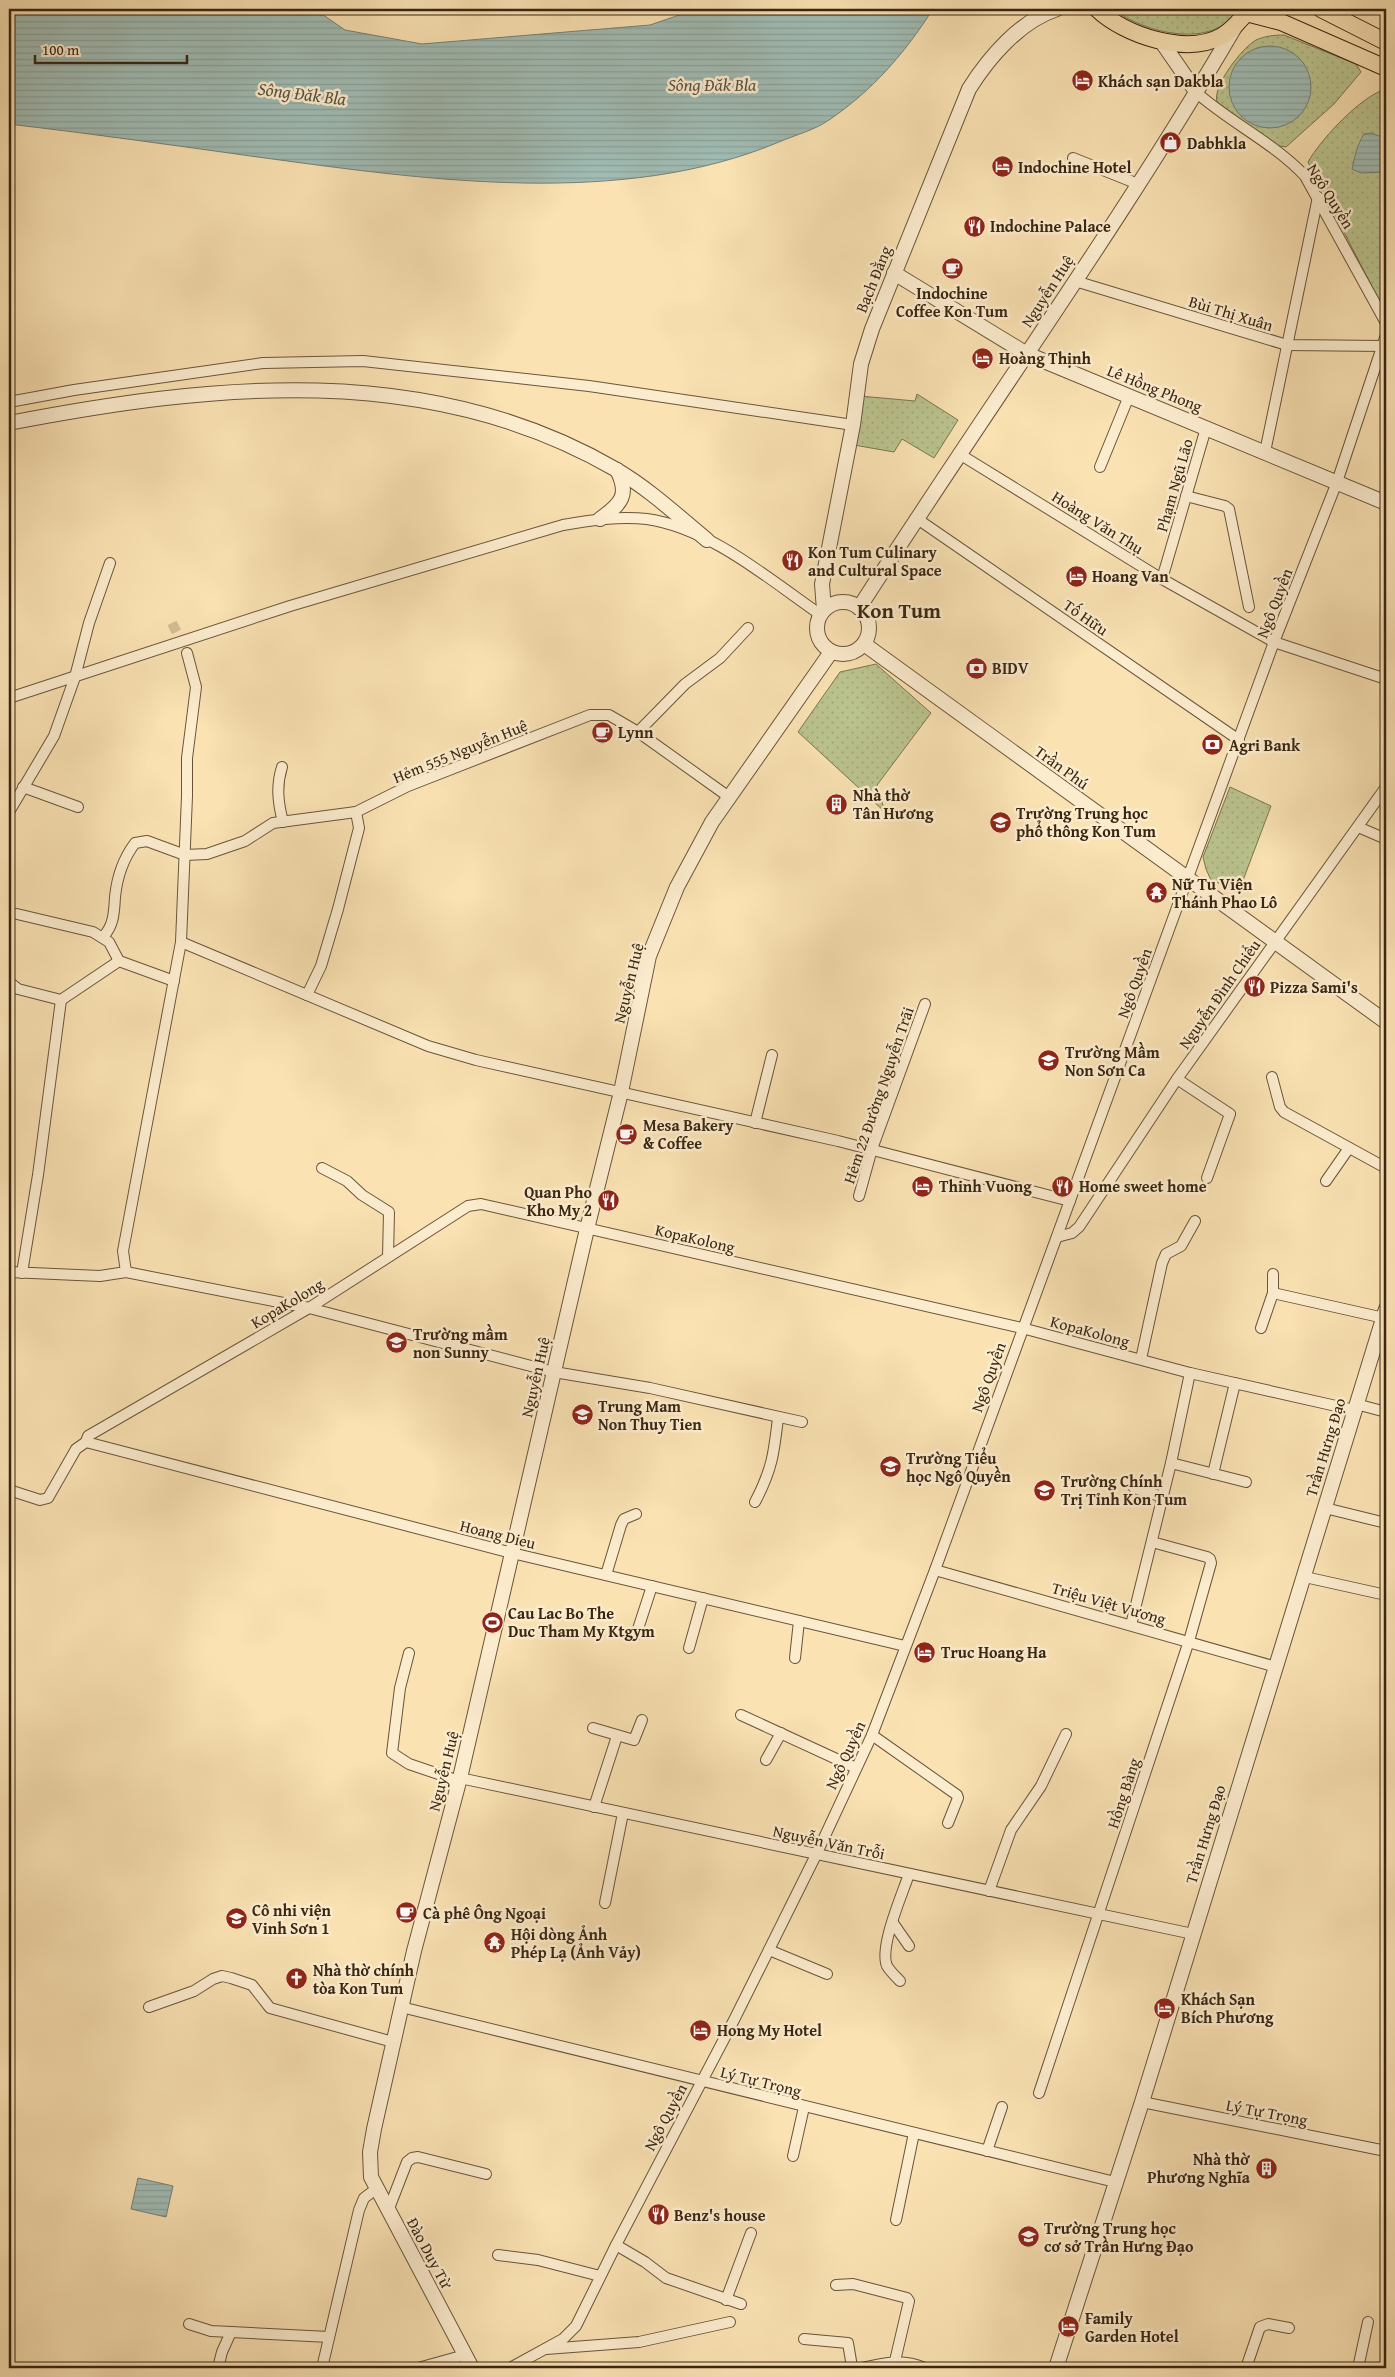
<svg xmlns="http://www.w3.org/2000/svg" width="1395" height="2377" viewBox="0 0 1395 2377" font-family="'Gentium Book Plus',serif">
<defs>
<pattern id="grass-dots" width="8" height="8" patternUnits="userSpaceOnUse" patternTransform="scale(1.25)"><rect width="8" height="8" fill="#bbc48f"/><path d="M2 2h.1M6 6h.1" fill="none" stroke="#a2a87a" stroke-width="1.8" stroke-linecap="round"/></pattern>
<pattern id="water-rules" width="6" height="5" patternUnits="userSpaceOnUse" patternTransform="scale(1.25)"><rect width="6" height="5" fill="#a0bcb4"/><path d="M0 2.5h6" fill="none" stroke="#8ba19a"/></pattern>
</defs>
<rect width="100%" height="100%" fill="#fae2b3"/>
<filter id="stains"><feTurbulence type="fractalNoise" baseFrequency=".004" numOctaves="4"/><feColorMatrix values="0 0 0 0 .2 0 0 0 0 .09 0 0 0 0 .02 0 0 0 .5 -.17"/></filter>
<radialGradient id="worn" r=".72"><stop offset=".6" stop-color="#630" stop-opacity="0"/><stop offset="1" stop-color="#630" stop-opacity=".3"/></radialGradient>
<!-- grass -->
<g fill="url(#grass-dots)" stroke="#7a7550">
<path d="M1113,9H1238C1214,51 1144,33 1113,9Z"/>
<path d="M1284,35L1356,64L1361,72L1334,104L1286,147L1274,145L1217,102C1212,86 1243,47 1256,40C1265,36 1274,35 1284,35Z"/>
<path d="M1386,89V310H1384L1308,162C1321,139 1361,96 1386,89Z"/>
<path d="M917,394L958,420L934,458L902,439L894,452L854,445L860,396L915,401Z"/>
<path d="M876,664L931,713L877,785L885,812L798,732L840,672Z"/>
<path d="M1230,787L1271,806L1239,891L1211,880L1206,869L1203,857Z"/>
</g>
<!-- water -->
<g fill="url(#water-rules)" stroke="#778073">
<path d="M9,9H304L319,12L345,30L422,44L650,25L697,9H933C905,53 872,91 829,120C815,130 795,135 779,142C622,208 428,180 265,158C179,146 94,134 9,124Z"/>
<circle cx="1270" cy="87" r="41"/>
<path d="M1371,133L1379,136L1386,134V172L1361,173L1352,169C1355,156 1357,145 1364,134Z"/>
<path d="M138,2178L173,2186L166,2217L131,2209Z"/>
</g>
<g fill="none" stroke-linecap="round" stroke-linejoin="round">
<!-- minor-tunnel -->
<path stroke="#d3bc93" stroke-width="10" stroke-dasharray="10 5" stroke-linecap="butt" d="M172,623L187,653"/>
<defs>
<g id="minor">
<path d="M1197,93C1231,123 1274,143 1305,176L1386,323"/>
<path d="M1073,158L1138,184"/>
<path d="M1075,281L1287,345L1384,346"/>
<path d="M9,402L74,390L263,363L363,361L589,386L853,425"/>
<path d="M1265,452L1318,197"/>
<path d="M961,455L1162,579L1274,642L1386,679"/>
<path d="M1100,467L1129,396"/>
<path d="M1186,496L1225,506L1229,509L1249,607"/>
<path d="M916,518L1239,740"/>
<path d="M1162,579L1206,428"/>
<path d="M9,698L290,606L563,525C591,520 619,516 647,519C710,528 770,580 821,615"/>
<path d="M638,732L685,684L720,658L748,628"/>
<path d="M282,767C276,786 278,803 283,822"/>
<path d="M23,787L78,807"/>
<path d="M9,812L54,736L75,677L89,623L110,563"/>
<path d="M1358,827L1386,839"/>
<path d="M17,914L93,932L109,942L119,961"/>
<path d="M103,937C114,925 114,913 115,897C117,877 123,859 135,843L147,841L185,855L207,854L245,841L273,823L356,812L408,786L590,715H609L638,732L729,797"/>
<path d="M181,942L428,1046L476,1060L838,1141L1070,1201"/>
<path d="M9,982L18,989L61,1000L119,961L174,981"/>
<path d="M307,995L321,966L338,909L359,828L356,812"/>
<path d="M1272,1077L1280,1107L1284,1112L1386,1168"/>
<path d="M1177,1079L1230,1114L1207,1178"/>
<path d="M755,1123L772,1055"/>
<path d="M322,1168L347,1181L362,1195L389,1212L388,1257"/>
<path d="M1326,1181L1349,1148"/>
<path d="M859,1196L872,1149L925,1004"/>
<path d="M1057,1237L1072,1233L1079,1227L1177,1079L1386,787"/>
<path d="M9,1272L100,1276L126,1272L309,1308L554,1372L650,1388L802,1422"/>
<path d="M126,1272L123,1251L181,942L187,796V758L196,687L187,653"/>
<path d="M22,1273L38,1175L61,1000"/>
<path d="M1273,1293L1384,1318"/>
<path d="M1261,1328L1273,1293V1274"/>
<path d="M1141,1359L1162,1263L1166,1254L1181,1246L1195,1221"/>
<path d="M1356,1404L1386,1412"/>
<path d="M86,1442L88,1436L309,1308L468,1206L481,1204L1022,1328L1190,1373L1354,1410"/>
<path d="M86,1442L512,1553L905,1646"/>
<path d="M1171,1463L1246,1482"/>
<path d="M1213,1474L1235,1383"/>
<path d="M1134,1488L1163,1497"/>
<path d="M9,1490L40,1500L48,1498L76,1449L86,1442"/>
<path d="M755,1502C772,1470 774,1453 778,1418"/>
<path d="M1325,1508L1386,1523"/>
<path d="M935,1570L1276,1667"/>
<path d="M606,1575L621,1525L624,1519L636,1514"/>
<path d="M1305,1577L1386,1595"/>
<path d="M1131,1625L1171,1463L1190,1373"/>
<path d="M636,1635L652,1586"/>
<path d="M689,1648L703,1598"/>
<path d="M409,1653L400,1688L392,1753L409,1764L459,1781"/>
<path d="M795,1658L799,1621"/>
<path d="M741,1715L856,1768"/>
<path d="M593,1728L634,1740L642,1720"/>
<path d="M872,1735L957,1795L958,1798L948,1823"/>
<path d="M766,1760L781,1733"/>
<path d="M460,1778L1193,1934"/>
<path d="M594,1807L617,1736"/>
<path d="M989,1891L1011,1830L1041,1786L1066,1734"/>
<path d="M605,1903L623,1813"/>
<path d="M893,1923L909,1946"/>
<path d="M769,1950L827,1974"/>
<path d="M900,1981C896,1977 890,1971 887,1966C879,1947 902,1895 909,1874"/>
<path d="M149,2007L194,1991L213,1979L222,1976L231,1978L252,1985L270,2008L393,2042"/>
<path d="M401,2007L1115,2182"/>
<path d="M1039,2093L1189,1641L1211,1563L1210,1559L1207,1557L1152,1542"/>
<path d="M1142,2102L1386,2151"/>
<path d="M987,2151L1002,2107"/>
<path d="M793,2156L804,2107"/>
<path d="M388,2211L407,2162L412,2158L418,2157L486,2174"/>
<path d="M896,2220L914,2133"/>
<path d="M616,2245L645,2262L666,2278L741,2304"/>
<path d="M498,2255L538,2260L600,2276"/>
<path d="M836,2285L853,2284L907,2298L909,2301L895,2361"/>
<path d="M726,2300L751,2233"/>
<path d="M189,2324L211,2331L231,2332"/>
<path d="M804,2339L848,2343L852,2367L855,2368"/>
<path d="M546,2349L639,2342L730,2322"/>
<path d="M218,2368L222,2352L231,2332L329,2337"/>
<path d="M322,2368L359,2210L364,2198L376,2189"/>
<path d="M418,2368L465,2355"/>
<path d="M510,2368L563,2339L576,2326L616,2245L734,2020L816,1855L872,1735L935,1570L1274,642L1337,482L1386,335"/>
<path d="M862,2368C887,2363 901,2358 925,2368"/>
<path d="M1246,2368L1260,2327L1268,2324L1289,2328"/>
<path d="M1358,2368L1368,2322"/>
</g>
<g id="tertiary">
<path d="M1161,41L1197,93"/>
<path d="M894,273L1027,354L1386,503"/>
<path d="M9,423C212,384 427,360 615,469C648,488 678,516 707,540"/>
<path d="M600,519C621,504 630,495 617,470"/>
<circle cx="843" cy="628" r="26"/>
<path d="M859,608C983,414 1119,226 1235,27"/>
<path d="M824,610L822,584L853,425L861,364L872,329L969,89C989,57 1020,21 1057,9"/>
<path d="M864,644L1386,1022"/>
<path d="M472,2368L371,2177L370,2152L374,2129L414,1951L460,1778L587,1229L621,1092L649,956L677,887L712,822L831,652"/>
<path d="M1056,2368L1142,2102L1386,1309"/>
</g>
<g id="primary">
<path d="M1097,9C1124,35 1186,56 1222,36C1233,29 1241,20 1249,9"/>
<path d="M1321,9L1386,42"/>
<path d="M1246,13L1281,22L1386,68"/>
</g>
</defs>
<!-- minor casing -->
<use href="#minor" stroke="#69553a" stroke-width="12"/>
<!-- tertiary casing -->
<use href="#tertiary" stroke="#69553a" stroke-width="16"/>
<!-- primary casing -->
<use href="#primary" stroke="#392612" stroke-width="18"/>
<!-- minor -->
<use href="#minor" stroke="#fcecce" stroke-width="10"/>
<!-- tertiary -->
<use href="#tertiary" stroke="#fcecce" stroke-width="14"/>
<!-- primary -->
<use href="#primary" stroke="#fae2b3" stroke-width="16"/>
</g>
<!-- icons -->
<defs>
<symbol id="hotel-disc" viewBox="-11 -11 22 22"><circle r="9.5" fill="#8f2418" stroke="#fcecce"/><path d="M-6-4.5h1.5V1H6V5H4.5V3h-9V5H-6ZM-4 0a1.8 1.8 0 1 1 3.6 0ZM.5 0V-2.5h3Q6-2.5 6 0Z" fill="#fff"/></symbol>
<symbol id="shop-disc" viewBox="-11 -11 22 22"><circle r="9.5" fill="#8f2418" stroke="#fcecce"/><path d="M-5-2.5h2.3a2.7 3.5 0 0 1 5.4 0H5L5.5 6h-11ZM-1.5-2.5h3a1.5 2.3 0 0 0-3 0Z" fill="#fff"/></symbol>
<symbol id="restaurant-disc" viewBox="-11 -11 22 22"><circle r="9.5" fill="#8f2418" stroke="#fcecce"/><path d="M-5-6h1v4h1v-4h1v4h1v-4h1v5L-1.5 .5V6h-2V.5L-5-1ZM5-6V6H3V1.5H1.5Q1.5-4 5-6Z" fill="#fff"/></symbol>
<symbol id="cafe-disc" viewBox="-11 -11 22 22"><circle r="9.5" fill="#8f2418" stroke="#fcecce"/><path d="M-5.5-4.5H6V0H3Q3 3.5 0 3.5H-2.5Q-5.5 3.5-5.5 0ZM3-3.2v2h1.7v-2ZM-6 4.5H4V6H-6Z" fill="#fff"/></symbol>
<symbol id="bank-disc" viewBox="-11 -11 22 22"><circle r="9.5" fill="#8f2418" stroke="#fcecce"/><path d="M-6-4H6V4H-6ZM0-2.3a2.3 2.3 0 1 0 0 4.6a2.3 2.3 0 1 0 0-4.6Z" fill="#fff"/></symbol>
<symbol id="building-disc" viewBox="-11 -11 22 22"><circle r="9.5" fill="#8f2418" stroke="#fcecce"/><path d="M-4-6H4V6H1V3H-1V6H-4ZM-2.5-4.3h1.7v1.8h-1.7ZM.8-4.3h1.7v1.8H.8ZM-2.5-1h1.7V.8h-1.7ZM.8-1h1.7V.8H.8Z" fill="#fff"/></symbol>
<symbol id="school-disc" viewBox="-11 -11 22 22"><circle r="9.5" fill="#8f2418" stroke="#fcecce"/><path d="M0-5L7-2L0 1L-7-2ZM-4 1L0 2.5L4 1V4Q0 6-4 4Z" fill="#fff"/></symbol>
<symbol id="temple-disc" viewBox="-11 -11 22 22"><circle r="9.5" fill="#8f2418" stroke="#fcecce"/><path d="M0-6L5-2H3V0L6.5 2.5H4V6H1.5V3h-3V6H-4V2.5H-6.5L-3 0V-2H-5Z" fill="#fff"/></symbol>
<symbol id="stadium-disc" viewBox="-11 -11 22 22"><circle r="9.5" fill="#8f2418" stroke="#fcecce"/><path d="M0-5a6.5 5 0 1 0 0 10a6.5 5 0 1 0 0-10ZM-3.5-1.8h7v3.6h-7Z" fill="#fff"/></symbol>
<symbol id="church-disc" viewBox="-11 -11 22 22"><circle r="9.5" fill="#8f2418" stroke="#fcecce"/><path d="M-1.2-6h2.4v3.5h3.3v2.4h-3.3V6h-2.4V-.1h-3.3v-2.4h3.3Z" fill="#fff"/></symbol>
</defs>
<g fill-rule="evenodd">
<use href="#hotel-disc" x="1070" y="68" width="25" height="25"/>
<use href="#shop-disc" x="1158" y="130" width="25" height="25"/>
<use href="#hotel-disc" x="990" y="154" width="25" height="25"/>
<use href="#restaurant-disc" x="962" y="214" width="25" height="25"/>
<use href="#cafe-disc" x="940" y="256" width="25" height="25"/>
<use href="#hotel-disc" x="970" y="346" width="25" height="25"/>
<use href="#restaurant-disc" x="780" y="548" width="25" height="25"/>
<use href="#hotel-disc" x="1064" y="564" width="25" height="25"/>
<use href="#bank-disc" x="964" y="656" width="25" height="25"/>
<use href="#cafe-disc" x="590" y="720" width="25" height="25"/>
<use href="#bank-disc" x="1200" y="732" width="25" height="25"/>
<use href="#building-disc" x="824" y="792" width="25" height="25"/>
<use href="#school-disc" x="988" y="810" width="25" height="25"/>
<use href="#temple-disc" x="1144" y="880" width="25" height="25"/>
<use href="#restaurant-disc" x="1242" y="974" width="25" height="25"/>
<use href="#school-disc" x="1036" y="1048" width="25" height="25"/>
<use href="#cafe-disc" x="614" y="1122" width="25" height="25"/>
<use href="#hotel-disc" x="910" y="1174" width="25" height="25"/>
<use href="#restaurant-disc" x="1050" y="1174" width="25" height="25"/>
<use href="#restaurant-disc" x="596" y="1188" width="25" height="25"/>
<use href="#school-disc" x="384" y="1330" width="25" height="25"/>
<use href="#school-disc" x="570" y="1402" width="25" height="25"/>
<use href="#school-disc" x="878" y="1454" width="25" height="25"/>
<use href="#school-disc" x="1032" y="1478" width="25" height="25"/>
<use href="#stadium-disc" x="480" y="1610" width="25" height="25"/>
<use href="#hotel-disc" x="912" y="1640" width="25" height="25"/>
<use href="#cafe-disc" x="394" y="1900" width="25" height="25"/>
<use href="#school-disc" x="224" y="1906" width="25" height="25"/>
<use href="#temple-disc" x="482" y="1930" width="25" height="25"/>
<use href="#church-disc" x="284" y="1966" width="25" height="25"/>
<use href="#hotel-disc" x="1152" y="1996" width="25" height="25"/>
<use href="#hotel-disc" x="688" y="2018" width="25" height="25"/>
<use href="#building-disc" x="1254" y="2156" width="25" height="25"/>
<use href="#restaurant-disc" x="646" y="2202" width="25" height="25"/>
<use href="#school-disc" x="1016" y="2224" width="25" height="25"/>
<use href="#hotel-disc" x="1056" y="2314" width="25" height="25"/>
</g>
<g text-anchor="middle" stroke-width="5" stroke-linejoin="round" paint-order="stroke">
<!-- poi labels -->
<g font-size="16" font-weight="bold" fill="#392612" stroke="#fcecce" text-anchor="start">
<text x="1098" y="87">Khách sạn Dakbla</text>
<text x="1187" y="149">Dabhkla</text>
<text x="1018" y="173">Indochine Hotel</text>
<text x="990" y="232">Indochine Palace</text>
<text x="952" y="299" text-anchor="middle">Indochine<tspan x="952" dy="18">Coffee Kon Tum</tspan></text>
<text x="999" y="364">Hoàng Thịnh</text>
<text x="808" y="558">Kon Tum Culinary<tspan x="808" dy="18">and Cultural Space</tspan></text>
<text x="1092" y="582">Hoang Van</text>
<text x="992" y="674">BIDV</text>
<text x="618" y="738">Lynn</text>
<text x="1229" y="751">Agri Bank</text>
<text x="853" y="801">Nhà thờ<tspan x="853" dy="18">Tân Hương</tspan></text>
<text x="1016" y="819">Trường Trung học<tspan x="1016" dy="18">phổ thông Kon Tum</tspan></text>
<text x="1172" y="890">Nữ Tu Viện<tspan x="1172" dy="18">Thánh Phao Lô</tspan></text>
<text x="1270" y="993">Pizza Sami's</text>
<text x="1065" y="1058">Trường Mầm<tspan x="1065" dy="18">Non Sơn Ca</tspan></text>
<text x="643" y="1131">Mesa Bakery<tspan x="643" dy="18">&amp; Coffee</tspan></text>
<text x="939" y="1192">Thinh Vuong</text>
<text x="1079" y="1192">Home sweet home</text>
<text x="592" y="1198" text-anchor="end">Quan Pho<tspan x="592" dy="18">Kho My 2</tspan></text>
<text x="413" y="1340">Trường mầm<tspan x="413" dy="18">non Sunny</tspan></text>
<text x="598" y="1412">Trung Mam<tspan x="598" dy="18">Non Thuy Tien</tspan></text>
<text x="906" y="1464">Trường Tiểu<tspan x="906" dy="18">học Ngô Quyền</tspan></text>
<text x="1061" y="1487">Trường Chính<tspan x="1061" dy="18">Trị Tỉnh Kon Tum</tspan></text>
<text x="508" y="1619">Cau Lac Bo The<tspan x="508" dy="18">Duc Tham My Ktgym</tspan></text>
<text x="941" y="1658">Truc Hoang Ha</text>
<text x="252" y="1916">Cô nhi viện<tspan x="252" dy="18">Vinh Sơn 1</tspan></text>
<text x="423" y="1919">Cà phê Ông Ngoại</text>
<text x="511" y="1940">Hội dòng Ảnh<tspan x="511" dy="18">Phép Lạ (Ảnh Vảy)</tspan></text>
<text x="313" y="1976">Nhà thờ chính<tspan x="313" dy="18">tòa Kon Tum</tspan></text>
<text x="1181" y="2005">Khách Sạn<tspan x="1181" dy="18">Bích Phương</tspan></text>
<text x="717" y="2036">Hong My Hotel</text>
<text x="1250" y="2165" text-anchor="end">Nhà thờ<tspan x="1250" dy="18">Phương Nghĩa</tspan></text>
<text x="674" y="2221">Benz's house</text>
<text x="1044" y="2234">Trường Trung học<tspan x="1044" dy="18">cơ sở Trần Hưng Đạo</tspan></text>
<text x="1085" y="2324">Family<tspan x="1085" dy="18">Garden Hotel</tspan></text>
</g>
<!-- street labels -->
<g font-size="16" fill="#392612" stroke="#fcecce">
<text transform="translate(1331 196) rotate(58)" y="6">Ngô Quyền</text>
<text transform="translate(873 279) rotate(-68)" y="6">Bạch Đằng</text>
<text transform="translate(1047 291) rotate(-57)" y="6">Nguyễn Huệ</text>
<text transform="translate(1231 313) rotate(17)" y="6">Bùi Thị Xuân</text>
<text transform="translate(1155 388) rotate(22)" y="6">Lê Hồng Phong</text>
<text transform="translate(1174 485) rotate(-74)" y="6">Phạm Ngũ Lão</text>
<text transform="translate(1098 522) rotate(32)" y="6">Hoàng Văn Thụ</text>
<text transform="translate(1274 603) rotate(-69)" y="6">Ngô Quyền</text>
<text transform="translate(1086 617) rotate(35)" y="6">Tố Hữu</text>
<text transform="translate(460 751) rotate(-22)" y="6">Hẻm 555 Nguyễn Huệ</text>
<text transform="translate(1062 767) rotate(36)" y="6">Trần Phú</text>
<text transform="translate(628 983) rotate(-76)" y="6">Nguyễn Huệ</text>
<text transform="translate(1134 983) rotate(-70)" y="6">Ngô Quyền</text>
<text transform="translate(1219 994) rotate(-55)" y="6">Nguyễn Đình Chiểu</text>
<text transform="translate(878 1095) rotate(-71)" y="6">Hẻm 22 Đường Nguyễn Trãi</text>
<text transform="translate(695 1238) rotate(13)" y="6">KopaKolong</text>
<text transform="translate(287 1303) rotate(-31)" y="6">KopaKolong</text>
<text transform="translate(1090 1331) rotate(15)" y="6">KopaKolong</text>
<text transform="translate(535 1377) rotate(-77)" y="6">Nguyễn Huệ</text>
<text transform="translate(988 1377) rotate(-70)" y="6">Ngô Quyền</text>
<text transform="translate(1325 1447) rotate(-73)" y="6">Trần Hưng Đạo</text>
<text transform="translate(498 1534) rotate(14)" y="6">Hoang Dieu</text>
<text transform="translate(1109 1603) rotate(16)" y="6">Triệu Việt Vương</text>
<text transform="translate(845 1755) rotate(-65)" y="6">Ngô Quyền</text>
<text transform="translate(443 1771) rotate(-76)" y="6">Nguyễn Huệ</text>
<text transform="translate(1123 1793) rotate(-72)" y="6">Hồng Bàng</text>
<text transform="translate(1205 1834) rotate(-73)" y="6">Trần Hưng Đạo</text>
<text transform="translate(829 1842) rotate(12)" y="6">Nguyễn Văn Trỗi</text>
<text transform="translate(761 2081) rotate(14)" y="6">Lý Tự Trọng</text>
<text transform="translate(1267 2112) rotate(11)" y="6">Lý Tự Trọng</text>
<text transform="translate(665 2117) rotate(-62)" y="6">Ngô Quyền</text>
<text transform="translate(430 2253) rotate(62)" y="6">Đào Duy Từ</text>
</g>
<!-- water labels -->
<g font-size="18" font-style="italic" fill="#585343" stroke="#fcecce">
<text x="712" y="91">Sông Đăk Bla</text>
<text transform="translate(302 94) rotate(7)" y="6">Sông Đăk Bla</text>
</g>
<!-- district labels -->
<g font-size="21" font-weight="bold" fill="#392612" stroke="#fcecce">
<text x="899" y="618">Kon Tum</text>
</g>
</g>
<!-- margin -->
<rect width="1395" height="2377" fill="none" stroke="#fae2b3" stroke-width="30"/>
<rect x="10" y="10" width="1375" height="2357" fill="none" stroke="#392612" stroke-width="2.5"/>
<rect x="15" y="15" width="1365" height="2347" fill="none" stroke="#392612"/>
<!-- scale -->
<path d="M35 55v8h152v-8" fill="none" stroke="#392612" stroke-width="2.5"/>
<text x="42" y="55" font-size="15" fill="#392612" stroke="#fcecce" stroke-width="4" paint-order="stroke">100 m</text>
<rect width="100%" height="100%" filter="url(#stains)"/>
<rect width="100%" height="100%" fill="url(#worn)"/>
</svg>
